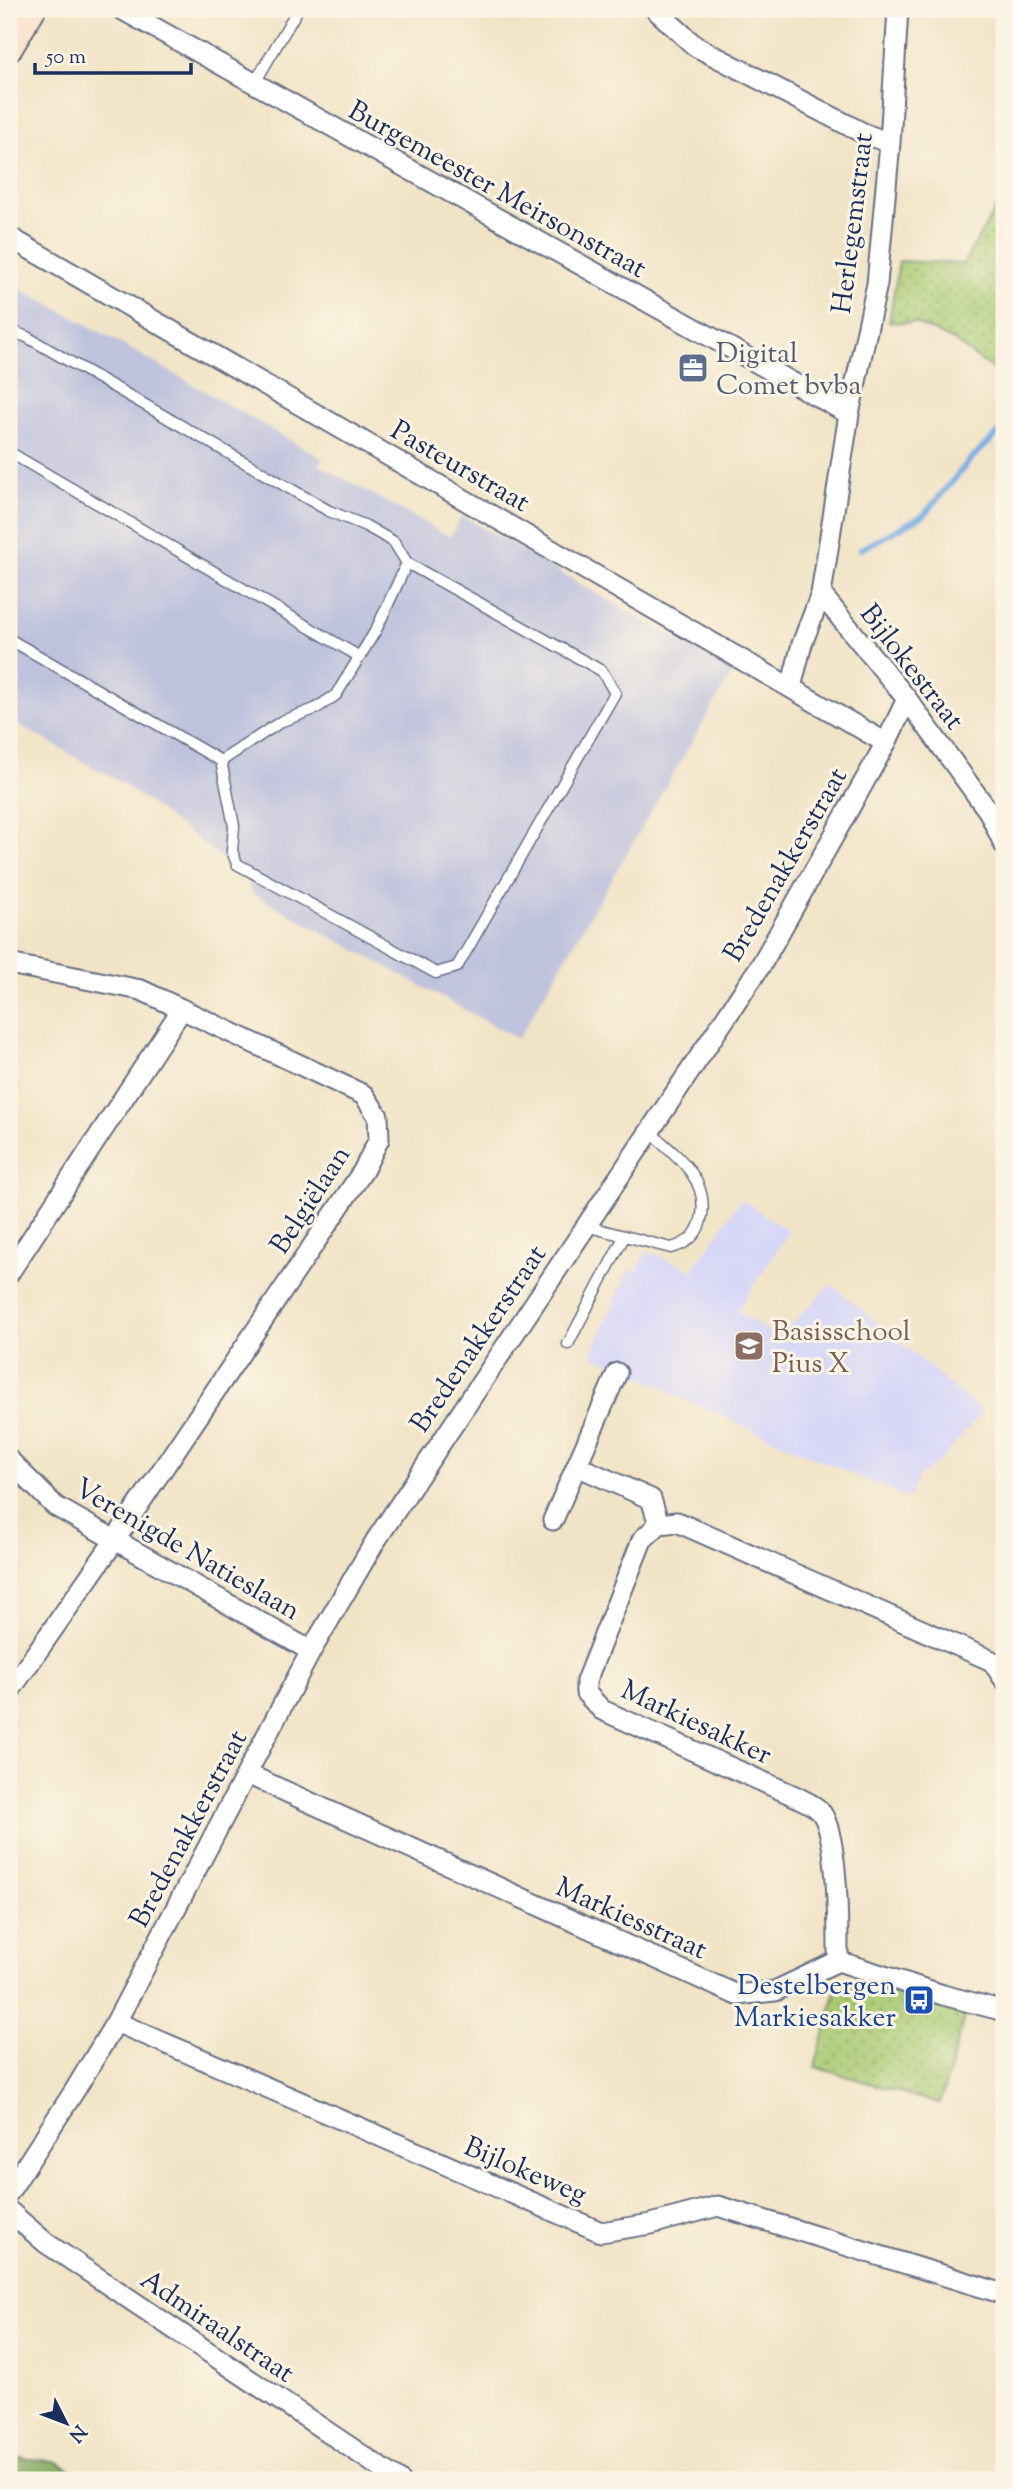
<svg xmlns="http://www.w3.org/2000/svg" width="1013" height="2489" font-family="'Sorts Mill Goudy',serif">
<defs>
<pattern id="forest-firs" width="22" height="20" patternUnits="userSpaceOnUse" patternTransform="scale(1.75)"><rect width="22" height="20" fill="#86ad64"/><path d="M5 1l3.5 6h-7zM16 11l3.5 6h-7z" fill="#6d8d56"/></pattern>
<pattern id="park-dots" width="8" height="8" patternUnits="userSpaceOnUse" patternTransform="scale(1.75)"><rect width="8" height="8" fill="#a9c972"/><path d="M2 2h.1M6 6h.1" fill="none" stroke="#89a461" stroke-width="1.8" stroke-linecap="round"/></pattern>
</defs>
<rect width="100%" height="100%" fill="#fcf5e5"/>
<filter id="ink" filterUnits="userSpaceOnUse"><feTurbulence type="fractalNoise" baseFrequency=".0143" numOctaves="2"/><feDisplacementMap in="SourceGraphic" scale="14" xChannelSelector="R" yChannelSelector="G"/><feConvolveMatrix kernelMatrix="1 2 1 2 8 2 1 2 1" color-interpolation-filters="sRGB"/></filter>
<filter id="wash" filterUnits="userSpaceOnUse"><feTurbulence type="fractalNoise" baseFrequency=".00686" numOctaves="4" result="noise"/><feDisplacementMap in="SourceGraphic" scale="28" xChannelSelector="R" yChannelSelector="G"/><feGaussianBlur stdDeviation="1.57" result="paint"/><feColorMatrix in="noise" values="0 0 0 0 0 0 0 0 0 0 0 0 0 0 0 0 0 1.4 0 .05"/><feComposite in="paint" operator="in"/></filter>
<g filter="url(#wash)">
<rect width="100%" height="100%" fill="#f1e4c6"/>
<path fill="#d7d7f8" d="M741,1199L789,1232L737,1311L778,1338L831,1284L982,1412L942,1459L918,1477L909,1499L703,1408L665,1390L666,1388L591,1355L629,1269L637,1272L646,1251L684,1266L692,1271Z"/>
<path fill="#bfc2dd" d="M9,283L113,339L323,459L319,465L450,537L462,516L733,672L518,1039L253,894L245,876L128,787L9,719Z"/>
<path fill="url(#forest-firs)" stroke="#506e61" stroke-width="2" d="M9,2457L55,2461L90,2480H9Z"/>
<path fill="url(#park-dots)" stroke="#627c68" stroke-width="2" d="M1004,194V377L952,340L916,323L889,322L899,261L963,264Z
M849,1981L965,2014L940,2104L815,2067L837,1986Z"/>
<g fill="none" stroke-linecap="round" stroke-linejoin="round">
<path stroke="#78ace5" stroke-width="6" d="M861,549L924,515L971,459L1004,428"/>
</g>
</g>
<g filter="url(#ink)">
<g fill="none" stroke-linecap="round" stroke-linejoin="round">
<g stroke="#666e82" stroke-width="13">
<path id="service" d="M254,84L298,9
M9,330L27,337L329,511L366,526L394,542L407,563L376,630L336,695L315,709L282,721L221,761
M9,452L360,657
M9,639L221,761L234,826L232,851L237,864L436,973L457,967L615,693L602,671L407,563
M586,1226L671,1248C687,1244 697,1236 701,1220C711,1180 676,1155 649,1131
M568,1344L624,1237"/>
</g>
<g stroke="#666e82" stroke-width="23">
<path id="minor" d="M121,9L849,414
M655,9L695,46L865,134L890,143
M9,237L886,743
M821,594L907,699L989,812L1004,844
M791,687L802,644L821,594L849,414L877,284L890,143L898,9
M9,964L141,990L364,1095L378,1116L379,1139L363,1171L115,1540L9,1692
M9,1273L182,1009
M9,1460L55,1506L311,1651
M577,1466L651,1499L659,1524
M553,1520L617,1373
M247,1774L737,1995L775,1991L838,1961L943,1995L1004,2011
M838,1961C838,1930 839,1833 820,1811C815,1805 804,1801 797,1797L602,1710L586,1693V1681L642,1540L659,1524L677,1522L992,1661L1004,1679
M116,2022L601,2232L651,2224L718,2206L1004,2294
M9,2192L75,2090L116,2022L311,1651L376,1540L761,965L886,743L907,699
M9,2211L46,2243L399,2480"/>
</g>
<g stroke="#666e82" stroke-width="30">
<path id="secondary" d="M9,48L32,9"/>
</g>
<use href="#service" stroke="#fff" stroke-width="10"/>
<use href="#minor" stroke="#fff" stroke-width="19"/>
<use href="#secondary" stroke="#fde4d1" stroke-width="26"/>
</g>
</g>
<defs>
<g id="office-square" transform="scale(1.575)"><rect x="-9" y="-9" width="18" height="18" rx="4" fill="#5c6f8a" stroke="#fcf5e5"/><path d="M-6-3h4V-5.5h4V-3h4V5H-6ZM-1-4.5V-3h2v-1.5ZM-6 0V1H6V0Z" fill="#fff"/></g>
<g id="school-square" transform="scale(1.575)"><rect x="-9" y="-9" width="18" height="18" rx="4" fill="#8d6e63" stroke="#fcf5e5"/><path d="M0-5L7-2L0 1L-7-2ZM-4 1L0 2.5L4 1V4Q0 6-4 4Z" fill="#fff"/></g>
<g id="bus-square" transform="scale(1.575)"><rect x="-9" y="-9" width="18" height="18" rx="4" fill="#1a4fb4" stroke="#fcf5e5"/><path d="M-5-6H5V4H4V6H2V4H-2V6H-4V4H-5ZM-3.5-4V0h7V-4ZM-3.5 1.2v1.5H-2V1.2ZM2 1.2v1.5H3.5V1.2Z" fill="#fff"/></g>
</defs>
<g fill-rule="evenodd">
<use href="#office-square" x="693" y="368"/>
<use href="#school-square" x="749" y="1346"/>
<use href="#bus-square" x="919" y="2000"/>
</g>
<g text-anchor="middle" stroke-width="6" stroke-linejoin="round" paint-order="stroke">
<g font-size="28" fill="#1b2f5e" stroke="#fcf5e5">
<text transform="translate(498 188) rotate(29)" y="10">Burgemeester Meirsonstraat</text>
<text transform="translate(851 223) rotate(-83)" y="10">Herlegemstraat</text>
<text transform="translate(461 465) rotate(30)" y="10">Pasteurstraat</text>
<text transform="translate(913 666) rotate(52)" y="10">Bijlokestraat</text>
<text transform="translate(784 864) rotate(-60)" y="10">Bredenakkerstraat</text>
<text transform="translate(309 1199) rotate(-57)" y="10">Belgiëlaan</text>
<text transform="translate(477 1338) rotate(-56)" y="10">Bredenakkerstraat</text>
<text transform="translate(188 1548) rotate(30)" y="10">Verenigde Natieslaan</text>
<text transform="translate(697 1721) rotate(25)" y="10">Markiesakker</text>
<text transform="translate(187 1828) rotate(-62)" y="10">Bredenakkerstraat</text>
<text transform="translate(632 1917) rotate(24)" y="10">Markiesstraat</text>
<text transform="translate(526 2169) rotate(23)" y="10">Bijlokeweg</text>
<text transform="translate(218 2325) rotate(34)" y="10">Admiraalstraat</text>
</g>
<g font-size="28" fill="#4e5e75" stroke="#fcf5e5" text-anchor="start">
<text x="716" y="362">Digital<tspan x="716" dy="32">Comet bvba</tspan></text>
</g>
<g font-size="28" fill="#785e54" stroke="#fcf5e5" text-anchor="start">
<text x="772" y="1340">Basisschool<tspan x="772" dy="32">Pius X</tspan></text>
</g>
<g font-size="28" fill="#164399" stroke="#fcf5e5" text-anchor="end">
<text x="896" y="1994">Destelbergen<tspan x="896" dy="32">Markiesakker</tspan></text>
</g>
</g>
<rect width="1013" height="2489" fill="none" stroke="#fcf5e5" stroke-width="35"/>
<g transform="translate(66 2423) rotate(132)" stroke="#fcf5e5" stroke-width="5" paint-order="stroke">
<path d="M0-5L12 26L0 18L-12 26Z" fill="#1b2f5e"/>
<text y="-10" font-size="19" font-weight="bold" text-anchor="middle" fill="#1b2f5e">N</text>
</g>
<path d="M35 63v10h156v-10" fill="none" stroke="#1b2f5e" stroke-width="3.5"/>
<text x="46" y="63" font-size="21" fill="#1b2f5e" stroke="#fcf5e5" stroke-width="5" paint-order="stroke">50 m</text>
</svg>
